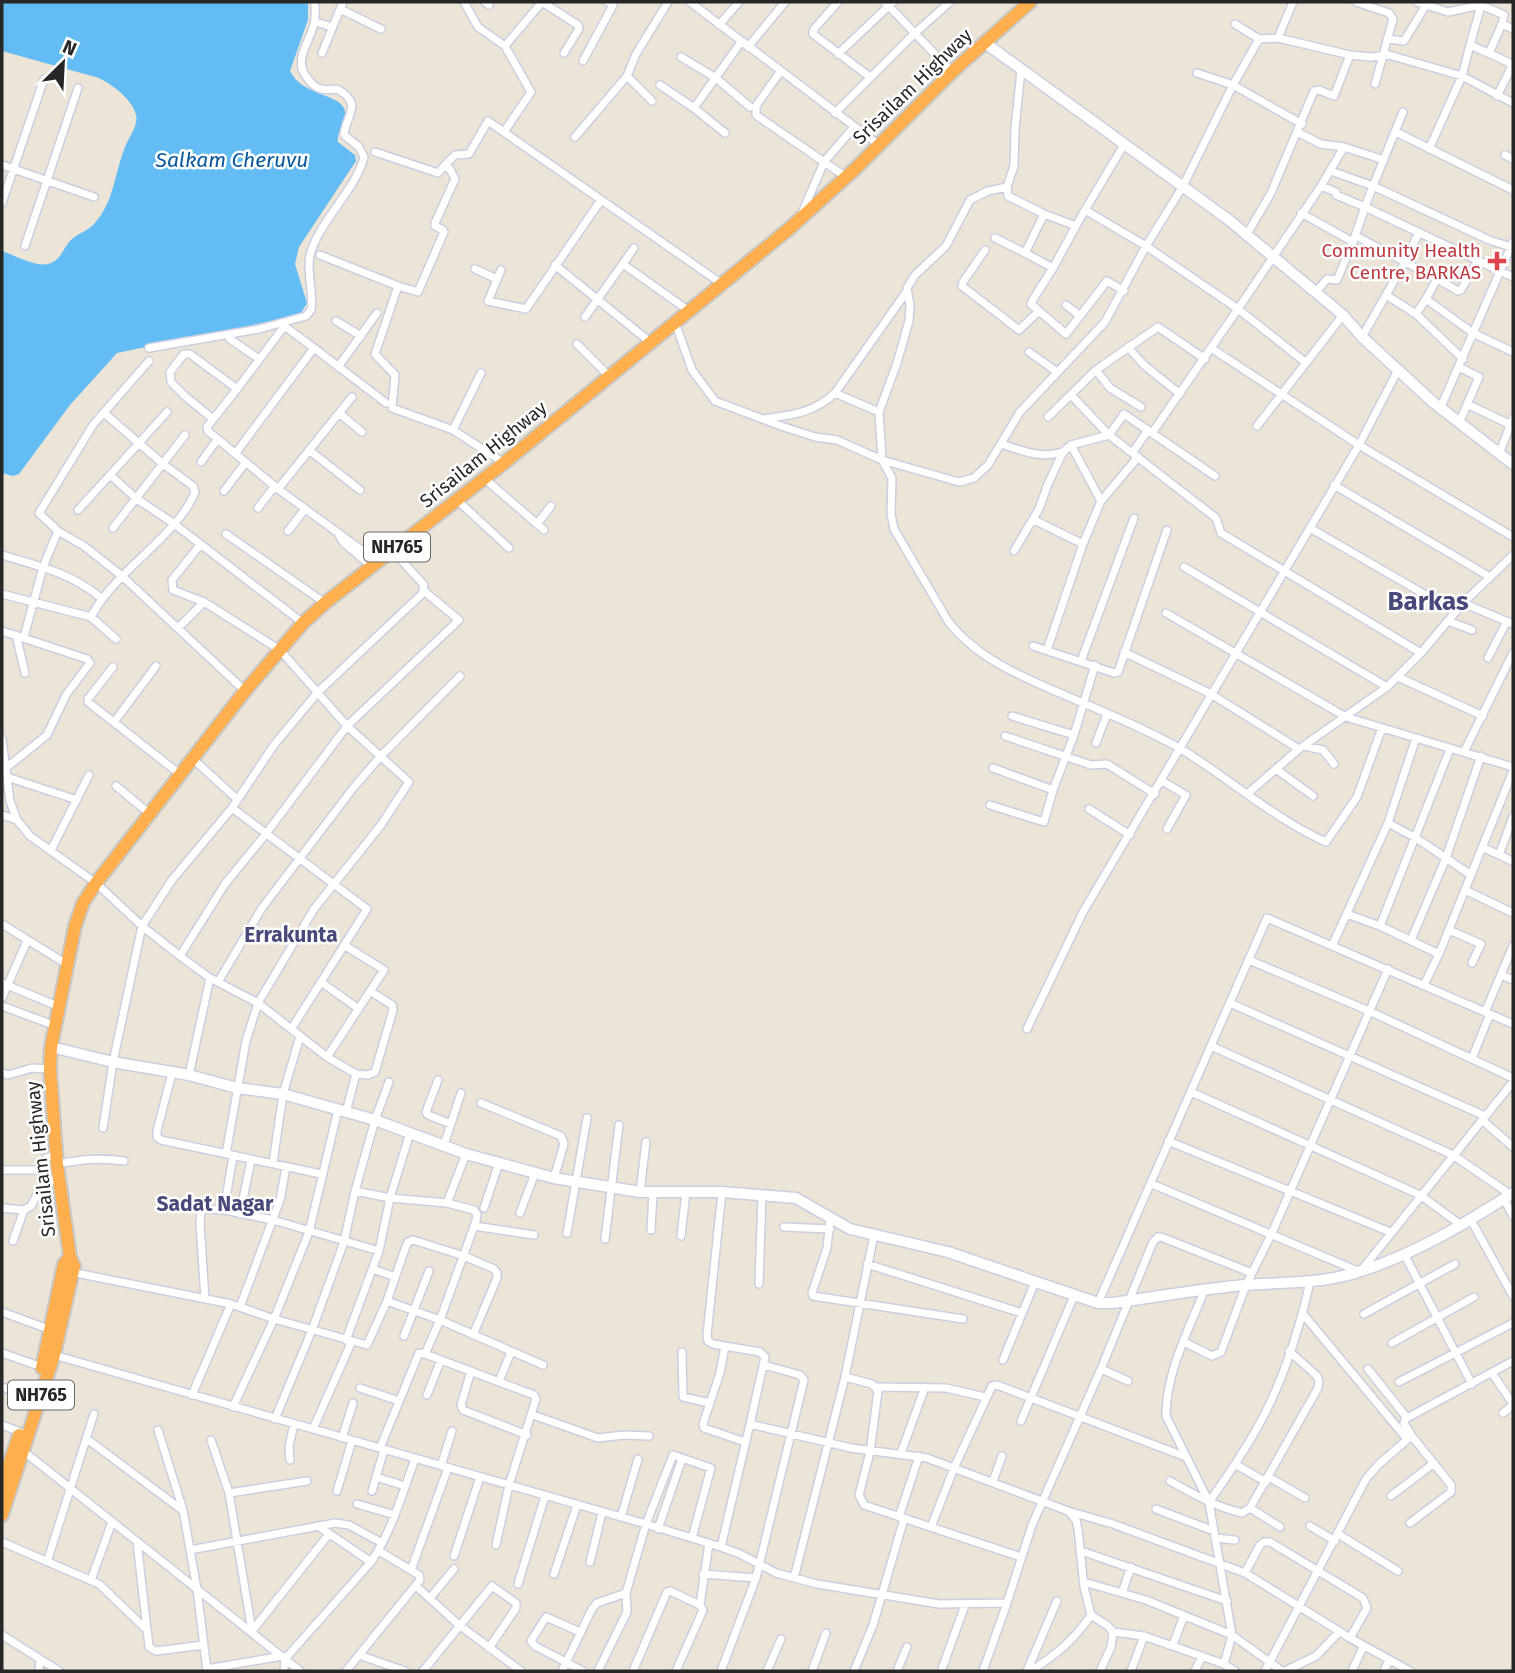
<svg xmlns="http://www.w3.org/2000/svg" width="1515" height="1673" font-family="'Fira Sans',sans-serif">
<rect width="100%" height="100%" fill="#ebe4d7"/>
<path fill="#63bdf4" d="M2,2H308V20L290,71C303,97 341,93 345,111C347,122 336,131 338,142L355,155L356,161L299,247L295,264L307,303L300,315L117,353L70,405L19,474L13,476L2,473V251C14,255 35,267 48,264C60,261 62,251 69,242C76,234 88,231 95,223C114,201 114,176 124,150C127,139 139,126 136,115C133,100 113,85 99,78L2,51Z"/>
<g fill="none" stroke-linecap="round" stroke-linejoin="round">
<g stroke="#cccee1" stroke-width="10">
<path id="street" d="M464,2L478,27L505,46L531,92L504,132
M485,2L489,5
M542,2L578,25L579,29L564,53
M690,2L879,145
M838,2L814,29L813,34L870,77
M885,2L952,72
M1356,2L1389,13L1393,19L1375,84
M1417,2L1448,12L1481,5L1504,15L1502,24
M1482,2L1470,45L1508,62L1512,66L1497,96
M340,9L381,29
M319,23L332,27
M1235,24L1259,39
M719,25L739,2
M1278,38L1293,2
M1387,39L1404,41L1426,5
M505,46L542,2
M748,47L785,2
M322,53L343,2
M1489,53L1502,24L1513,29
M838,54L893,2
M681,57L716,78L750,107
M583,61L613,5L608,2
M1021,70L1015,129L1014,166L1007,187L1008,196L1044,214L1076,226L1085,210
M780,72L756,106V115L846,177
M1197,73L1233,85L1302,124
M627,76L652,101
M660,85L694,108
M1403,112L1373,186L1489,240L1511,247
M835,113L915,33L950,2
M1297,132L1321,144L1344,147L1384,160
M1396,132L1513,190
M725,133L694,108L741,42
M575,137L627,76L636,54L668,2
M1125,143L1085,210L1146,246L1238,309L1321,186L1336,192V195L1365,207L1353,242L1337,280L1327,279L1316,292
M1429,149L1462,76L1470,45
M375,152L438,173L444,166
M1505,155L1513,159
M2,165L94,197
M1331,171L1373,186L1365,207L1513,277
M1321,186L1344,147
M1007,187L988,191L970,200L946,246L915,275L907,288L910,305L909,321L897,363L879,412L882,460L892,478L891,514L894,529L948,621C978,660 1025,678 1069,697C1105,712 1148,730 1181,749C1230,779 1273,818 1326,842L1357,797L1382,728
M2,203L44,79
M802,213L824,162L854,127
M1301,213L1353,242
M1044,214L1025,253L1053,268L1076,226
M1247,234L1271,193L1314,91L1319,90L1334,96L1350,55
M1356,236L1405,262L1419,232
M995,238L1025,253
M1513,242L1473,333L1513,352
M25,246L78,88
M985,250L963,282L962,286L1019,330L1039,311L1066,334L1107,281L1124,291
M320,255L398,286
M623,264L689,311
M555,265L650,342
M475,269L497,279
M501,270L488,301L526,309L601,200
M1437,279L1458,291L1461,290L1478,260
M1386,295L1405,262L1437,279L1426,299
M1066,305L1080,316
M1039,311L1031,304L1032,301L1053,268
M1416,314L1463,359
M585,317L634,248
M336,321L361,336
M675,322L692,370L715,401L781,426L815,437L837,440L882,460L959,482L974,478L988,465L1020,412L1105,322L1146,246L1183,186L1233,85L1259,39L1278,38L1350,55L1370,57L1389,55L1462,76L1513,103
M1362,337L1386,295L1416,314L1426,299L1473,333L1440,409
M230,339L259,359
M577,344L609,376
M1128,347L1144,365L1180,394
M149,348L259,329L306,316L311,310C314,293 306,270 310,255C319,221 356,190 364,157L359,147L344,135C346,114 364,104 337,89C324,91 316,90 308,79C292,61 309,44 314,24C316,17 315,9 315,2
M314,348L386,403
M1211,348L1359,445L1513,537
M1029,352L1057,372
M149,361L93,425L39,513L58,531L84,546L122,576L245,691
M338,367L377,313
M1096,370L1158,327L1205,359
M835,393L907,291
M1071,395L1109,435L1124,414L1215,476
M1467,404L1513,426
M167,412L110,475L137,499L173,523L303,623
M339,413L362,432
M1048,417L1096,370L1110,388L1141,407
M213,419L186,397L171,382L170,372L184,354H190L237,389C227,402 217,414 207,427L208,431L278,489L378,562
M764,419C792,415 814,413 835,393L879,412
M1459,423L1479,377L1459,367
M1257,426L1343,315
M453,430L481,373
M1152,433L1238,309L1305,362
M1002,444C1021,451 1043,459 1063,452
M1071,445L1101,501
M309,450L360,490
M1133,452L1148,430
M235,454L314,348L287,328H283L237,389
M1499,454L1513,418
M201,462L217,440
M504,463L453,430L392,408L395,375L375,354L398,286L418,292L444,232L443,230L435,226V223L455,179L450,169L444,166L455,155L469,154L488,121L722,284
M484,478L544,530
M1334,485L1490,577
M278,489L352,397
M224,491L246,462
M457,500L509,548
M258,508L275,486
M78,510L110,475
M1034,520L1083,544L1101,501L1138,457
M537,524L551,506
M113,528L185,435
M1310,528L1455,612
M288,531L305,509
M226,534L325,603
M339,535L343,542L372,567
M200,545L172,580L173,590L204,602L280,650L347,726L409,782L381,825L314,909L258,1003L246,1041L226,1154
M1014,551L1039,509L1048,484L1063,452L1071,445L1109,435L1216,518L1221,533L1421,653
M2,555C39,566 71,573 101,598
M1184,567L1387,687
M2,594L91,617L116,639
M1463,603L1513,624
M1166,613L1346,717L1513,767
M91,617C115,570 178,536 195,492L193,486L163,464L104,413
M1448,621L1472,630
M178,628L204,602
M2,631L87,659L90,663L66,695L47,735L6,768
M16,635L25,673
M24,637L43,567L58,531
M1033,646L1114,673L1118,672L1167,530
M1047,650L1083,544
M1124,652L1211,694L1299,749
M1488,658L1507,621
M1081,661L1134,518
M113,667L88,699V702L181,775
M1398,677L1483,716
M1012,716L1074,735L1053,790
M114,722L156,666
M1074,735L1095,665
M1005,736L1091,765L1107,764L1155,794
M2,739L10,801L17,820L30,836L96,883L142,926L180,956L210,978L258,1003L327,1057L356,1074L346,1112
M1096,743L1107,714
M1304,746L1323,750L1334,764
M1464,752L1513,653
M193,759L237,799
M1276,769L1313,796
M7,777L77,800
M1162,781L1186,795L1167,829
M116,786L150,814
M1247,794L1299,749L1387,687L1421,653L1463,603L1513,555
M990,805L1044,822L1053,790L993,768
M232,808L367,909L292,1028
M1089,809L1130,835
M2,815L17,820
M1388,823L1416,838L1471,875
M1482,847L1512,861
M51,850L89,775
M1499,855L1513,817
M1465,890L1513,913
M1347,914L1380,926L1439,954
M2,924L68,965
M1380,926L1450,749
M1449,930L1481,944L1472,963
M1411,940L1446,858L1481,756
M1332,946L1388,823L1416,738
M180,956L225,884L265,835L347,726L459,620L424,591
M1249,960L1369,1011L1513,1078
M1501,975L1513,980
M218,982L262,908L354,787L380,757L460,676
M321,982L359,1009
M2,983L60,1007
M1424,985L1439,954L1513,771
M2,998L27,941
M1230,1003L1485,1116
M2,1006L56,1026
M1485,1012L1513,946
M1027,1029L1083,912L1359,445L1398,370
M1211,1046L1453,1155L1511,1195
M327,1057L384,970L344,945
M1472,1058L1490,1014
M2,1073L8,1075L32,1068L50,1069
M172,1073L157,1131V1137L161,1140L321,1174
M356,1074L368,1075L375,1072L393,1010L392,1005L370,991
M189,1075L210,978
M438,1080L426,1112L428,1115L451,1124
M1191,1092L1420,1195L1461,1225
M481,1103L561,1136L564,1144L554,1178
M1482,1120L1513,1147
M103,1128L113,1062L142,926L172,880L232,808L274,745L318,692L422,594L424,585L392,550
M1168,1141L1390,1232
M444,1145L461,1093
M273,1163L283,1094L300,1036
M57,1164C80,1160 100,1157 124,1161
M2,1170H42L46,1158L56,1154
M1152,1184L1360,1272L1513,1082
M355,1191L390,1198L447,1203L474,1210L477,1214L476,1221L440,1320L543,1365
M640,1192L646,1142
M722,1192L707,1335L708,1341L713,1344L760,1352L765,1357L750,1424
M1504,1199L1513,1216
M447,1203L466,1154
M2,1208L24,1210L31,1206L42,1186L58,1177
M484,1208L499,1163
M224,1210L233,1156
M520,1213L535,1173
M240,1214L251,1160
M830,1219L827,1248L812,1293L813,1296L963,1319
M1471,1220L1513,1296
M474,1226L534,1235
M784,1227L830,1229
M651,1230L653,1192
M567,1233L587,1118
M681,1236L686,1192
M605,1239L619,1125
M13,1241L24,1210
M1404,1254L1472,1384
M867,1264L1022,1313
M373,1269L395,1277
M71,1272L231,1304
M759,1284L762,1195
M1205,1289C1189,1329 1166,1372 1166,1416L1209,1502L1232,1635L1224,1664L1235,1671
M205,1299L200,1223L201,1212L205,1209L224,1210L273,1220L379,1251
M1098,1303L1267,918L1513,1024
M240,1307L280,1200L286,1167
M2,1312L51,1330
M1303,1314L1407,1439
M1364,1314L1455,1264
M404,1336L429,1271
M346,1340L379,1251L390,1198L410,1133
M1184,1342L1212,1356L1221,1352L1246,1285L1271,1235L1388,969
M1392,1343L1474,1297
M725,1346L720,1373L703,1424L704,1428L745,1442
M682,1352L683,1397L710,1403
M2,1353L42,1367
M425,1354L534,1395L536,1399L509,1485L496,1545
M54,1355L646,1524L721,1547L740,1554L776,1573L817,1584L939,1604L1007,1603L1032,1525L1101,1369L1153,1242L1158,1237H1161L1252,1273
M1003,1360L1035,1282
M1101,1369L1128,1381
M1368,1369L1407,1418
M471,1371L461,1405L463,1410L527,1435
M1492,1373L1513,1404
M845,1377L872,1384L878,1391L870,1452L859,1495L864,1505L1021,1557
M499,1381L511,1352
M1399,1382L1513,1323
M2,1387L33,1398
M877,1387L946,1388L985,1397
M360,1388L399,1401
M192,1395L231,1304L274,1319L367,1345L387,1301L406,1246L408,1242L413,1240L464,1256L494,1269L497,1273V1278L473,1335
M427,1395L441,1360
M233,1407L274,1319L309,1232L338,1110
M1503,1413L1513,1405
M533,1415L598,1438L624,1435L649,1436
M275,1419L312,1330L344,1242L355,1191L375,1120L389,1082
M1021,1421L1074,1296
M2,1425L20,1432
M313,1429L352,1341
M158,1430L183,1510L197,1589L207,1671
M342,1438L353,1403
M87,1439L182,1510
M211,1440L229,1493
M380,1448L419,1353L425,1354L440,1320L387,1301
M22,1450L300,1671
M901,1453L925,1387
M290,1460L289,1446L294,1424
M1235,1464L1266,1482
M441,1466L452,1431
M376,1477L405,1486
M1269,1477L1305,1498
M993,1481L1002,1456
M1170,1481C1193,1494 1216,1507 1242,1513L1250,1508L1318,1388L1319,1381L1317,1376L1289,1351
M337,1491L352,1441
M372,1491L384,1450
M1391,1496L1434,1463
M1209,1502C1232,1470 1255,1436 1271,1401C1288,1364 1301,1322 1310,1282
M357,1504L395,1515
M1250,1508L1280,1527
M1156,1509L1214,1531
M1069,1512L1076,1520L1078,1529L1084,1587L1091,1615L1108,1626L1113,1632L1111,1647L1100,1671
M621,1517L638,1459
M899,1517L919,1456
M1410,1523L1451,1492V1485L1411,1435
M318,1526L371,1562
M1310,1526L1335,1541
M931,1527L954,1468L992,1386L997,1385L1186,1457
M658,1529L682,1459
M1338,1534L1398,1571
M1215,1538L1235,1540
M2,1542L99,1584L147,1630
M137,1542L149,1647L156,1651L204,1645
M721,1547L750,1424L851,1448L927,1458L1068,1511L1113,1524L1245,1573L1350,1638L1410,1671
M190,1550L335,1523L349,1525L382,1543
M1081,1551L1227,1601
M454,1556L480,1477
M47,1562L94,1414
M590,1562L602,1513
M411,1570L448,1468
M1245,1573L1260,1545L1264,1542H1270L1363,1598L1367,1608L1350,1638
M554,1574L577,1505
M703,1574L756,1578
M794,1578L845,1377L874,1235
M91,1580L112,1522
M1084,1582L1146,1600L1232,1635L1282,1671
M518,1584L545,1496
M416,1586L459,1625L521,1671
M1122,1593L1131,1567
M430,1598L454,1569
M252,1631L229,1493L307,1481
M252,1631L329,1534
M580,1632L546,1617L531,1641L535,1646L583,1671
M1113,1632L1144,1636L1224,1664
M2,1635L59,1671
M1173,1645L1184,1615
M359,1655L405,1671
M207,1669L282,1656
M942,1669L965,1605
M39,1671L40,1659
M284,1671L285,1659L371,1562C392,1531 402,1494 415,1459
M346,1671L420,1580L419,1575L379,1551
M423,1671L492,1586L516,1603V1608L489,1648
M562,1671L592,1609L597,1603L626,1593
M598,1671L627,1612L626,1593L646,1524L673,1455L711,1468L692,1538
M633,1671L667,1592L670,1591L700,1605
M676,1671L703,1610L700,1605L709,1543
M721,1671L756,1578L804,1380L800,1375L764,1365
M767,1671L781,1639
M812,1671L826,1633
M854,1671L873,1625L904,1519
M897,1671L907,1647
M983,1671L1007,1603
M1027,1671L1057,1601
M1030,1671C1054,1657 1075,1639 1091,1615
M1131,1671L1144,1636
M1195,1671L1202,1656
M1265,1671L1366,1479L1378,1465L1409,1438L1410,1432L1404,1424L1405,1419L1513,1361
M1285,1671L1316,1656L1339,1632
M1352,1671L1363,1647
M1384,1671L1389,1660"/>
</g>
<g stroke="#cccee1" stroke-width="13">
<path id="secondary" d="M985,43L1229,220L1343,315L1362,337L1434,403L1513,464
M51,1047L113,1062L189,1075L237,1088L283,1094L375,1120L466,1154L554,1178L640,1192H722L796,1198L850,1229L948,1252L1098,1303H1112C1156,1297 1200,1289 1245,1285C1284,1282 1324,1284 1361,1271C1415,1254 1466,1223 1513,1193"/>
</g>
<g stroke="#c7c7c7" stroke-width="16">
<path id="highway" d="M42,1368L64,1264L70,1257
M2,1486L19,1435
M2,1515L54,1355L74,1266L70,1257L57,1164L50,1069L51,1047L75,926L83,903L96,883L245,691L303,623L325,603L504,463L790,228L856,168L952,72L1030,2"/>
</g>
<use href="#street" stroke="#fff" stroke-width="7"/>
<use href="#secondary" stroke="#fff" stroke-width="10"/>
<use href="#highway" stroke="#ffaf4e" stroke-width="12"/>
</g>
<path fill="#e0444e" stroke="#fff" stroke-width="2.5" d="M1493.5 250.5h7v7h7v7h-7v7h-7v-7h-7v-7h7z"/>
<g text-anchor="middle" stroke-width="5" stroke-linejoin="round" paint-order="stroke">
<g fill="#fff" stroke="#686868" stroke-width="2">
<rect x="364" y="532.5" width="66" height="29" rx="5"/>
<rect x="8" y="1380.5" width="66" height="29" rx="5"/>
</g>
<g font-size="18" font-weight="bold" fill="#272727">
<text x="397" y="553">NH765</text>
<text x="41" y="1401">NH765</text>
</g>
<g font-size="19" fill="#272727" stroke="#fff">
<text transform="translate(912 86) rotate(-44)" y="7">Srisailam Highway</text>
<text transform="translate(483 454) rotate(-39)" y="7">Srisailam Highway</text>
<text transform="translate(40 1159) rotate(-96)" y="7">Srisailam Highway</text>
</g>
<g font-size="19" fill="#be3a42" stroke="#fff" text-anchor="end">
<text x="1481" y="257">Community Health<tspan x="1481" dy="22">Centre, BARKAS</tspan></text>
</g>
<g font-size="21" font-style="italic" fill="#07579b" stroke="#fff">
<text x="232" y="167">Salkam Cheruvu</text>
</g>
<g font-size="21" font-weight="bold" fill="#464979" stroke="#fff">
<text x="291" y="942">Errakunta</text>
<text x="215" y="1211">Sadat Nagar</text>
</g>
<g font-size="26" font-weight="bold" fill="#464979" stroke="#fff">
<text x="1428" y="610">Barkas</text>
</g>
</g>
<rect width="1515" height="1673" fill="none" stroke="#272727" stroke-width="7"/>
<g transform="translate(63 63) rotate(24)" stroke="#ffffff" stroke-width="5" paint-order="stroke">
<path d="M0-5L12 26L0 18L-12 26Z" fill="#272727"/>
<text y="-10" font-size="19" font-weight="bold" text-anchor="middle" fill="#272727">N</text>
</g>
</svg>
